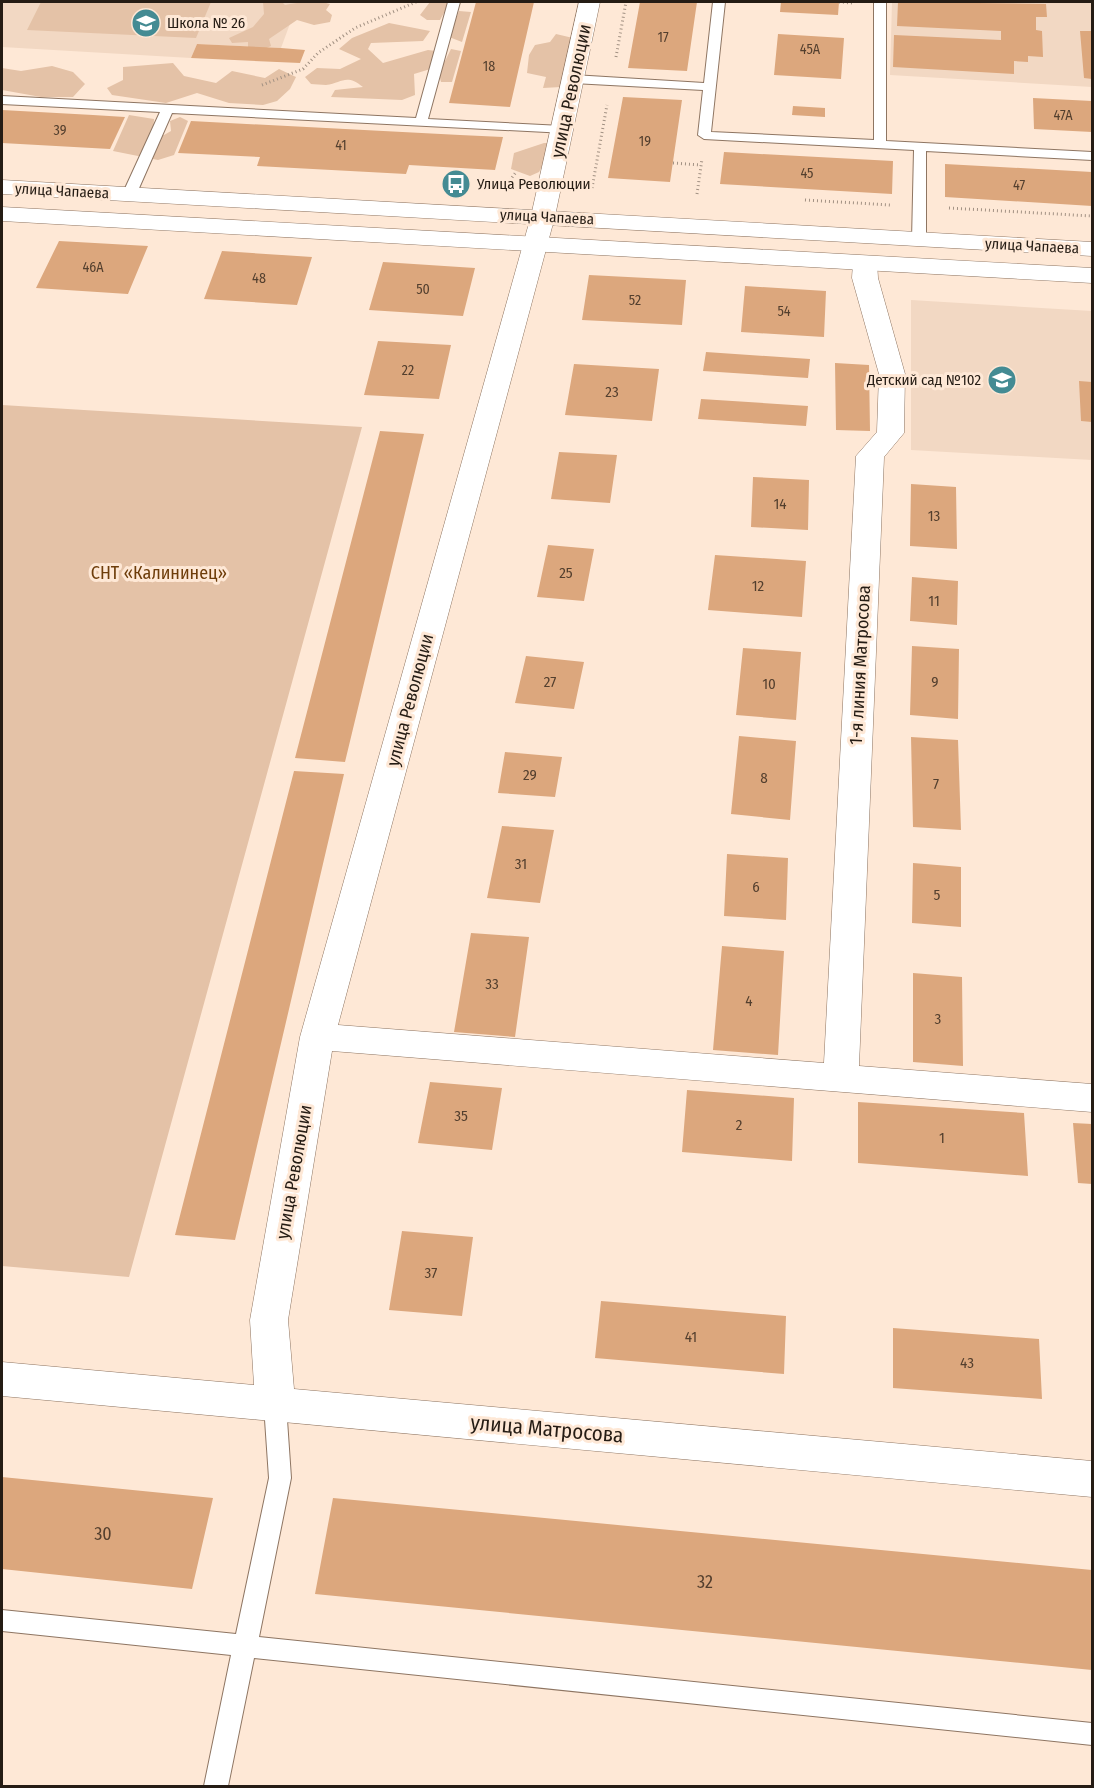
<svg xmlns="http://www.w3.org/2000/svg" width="1094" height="1788" font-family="'Fira Sans Condensed',sans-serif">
<rect width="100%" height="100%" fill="#fee8d6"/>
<path fill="#f2d8c3" d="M2,2H298L281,48L197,44L191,58L2,47Z
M892,2H1092V87L890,75Z
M911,300L1092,311V460L911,450Z"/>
<path fill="#e4c2a7" d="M41,2H211L196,38L27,30Z
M263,2H282L285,5C299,2 318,0 330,4L326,10L332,15L330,22L314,25L297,20L269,39L271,46L262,50L248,49V42L232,43L229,38L253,27L264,14Z
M430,2H450L440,20H427L420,15Z
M459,11L471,12L462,42L449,37Z
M389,23L430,31L423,41L371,43L368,49L383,63L428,50L436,51L445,61L451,49L461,51L452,82H441L437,67L414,74L415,95L402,100L331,97L335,90L363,87C346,73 342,83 326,85C321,85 315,84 311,84L305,77L317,68L340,69L361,59L339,49L352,38Z
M556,34L573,38L561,87L543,88L546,77L527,73L529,55L535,45L550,42Z
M173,63L184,76L216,83L232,71L265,78L279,69L296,77L290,89L277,101L263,105L229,103L197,93L166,103L112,95L107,88L123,80V67Z
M52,66L73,72L85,84L73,97H41L2,90V68L21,71Z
M129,115L154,119L153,135H164L171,131L170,121L180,117L188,121L174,155L158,160L113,151Z
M544,143H555L539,172L530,176L511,169L514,153Z
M2,405L362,427L129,1277L2,1266Z"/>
<path fill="#dca77d" d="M476,2H534L510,107L449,103Z
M640,2H697L687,71L628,68Z
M781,2H839L838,15L780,12Z
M898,2L1046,4L1047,17H1036V30L1042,31L1043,57L1028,56V62L1014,61V74L893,67L894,35L1001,40V31L897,26Z
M1080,31H1092V79L1084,78Z
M778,34L844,38L841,79L774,75Z
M197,44L281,48L305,50L300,63L191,58Z
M623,97L682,100L670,182L608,178Z
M1033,98L1092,101V132L1034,129Z
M793,106L825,108V117L792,115Z
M2,110L93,115L125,117L110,149L2,143Z
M191,121L460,135L503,137L495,170L409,165L406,174L257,166L260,157L178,153Z
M724,152L893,161L892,194L720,184Z
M945,164L1092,172V206L945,197Z
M59,241L148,246L128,294L36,288Z
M222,251L312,257L297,305L204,299Z
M383,262L475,268L463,316L369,310Z
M589,275L686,280L682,325L582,320Z
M745,286L826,291L824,337L741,332Z
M378,341L451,345L439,399L364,395Z
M706,352L810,359L808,378L703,371Z
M835,363L869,365L870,431L836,430Z
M574,364L659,369L652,421L565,415Z
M1079,381L1092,382V422L1081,421Z
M701,399L808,406L806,426L698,419Z
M380,431L424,434L345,762L295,758Z
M559,452L617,455L610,503L551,499Z
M753,477L809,480L808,530L751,527Z
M911,484L956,487L957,549L910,546Z
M548,545L594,549L584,601L537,597Z
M715,555L806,561L802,617L708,610Z
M912,577L958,581L957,625L910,621Z
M912,646L959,649L958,719L910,715Z
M743,648L801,652L796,720L736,715Z
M526,656L584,662L574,709L515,703Z
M739,736L796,741L790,820L731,814Z
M911,737L958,740L961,830L913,827Z
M505,752L562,757L555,797L498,793Z
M294,771L344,774L235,1240L175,1235Z
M502,826L554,830L540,903L487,898Z
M727,854L788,858L786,920L724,916Z
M913,863L961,867V927L912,923Z
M471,933L529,937L515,1037L454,1032Z
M722,946L784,951L778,1055L713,1050Z
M913,973L962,977L963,1066L913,1062Z
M430,1082L502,1088L492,1150L418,1143Z
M687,1090L794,1098L792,1161L682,1152Z
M858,1102L1024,1113L1028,1176L858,1163Z
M1073,1123L1092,1124V1184L1078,1183Z
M402,1231L473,1237L462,1316L389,1310Z
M601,1301L786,1316L784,1374L595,1358Z
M893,1328L1039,1339L1042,1399L893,1388Z
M2,1477L213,1498L192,1589L2,1569Z
M333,1498L1092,1570V1670L315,1594Z"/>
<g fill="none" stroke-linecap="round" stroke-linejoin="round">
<g stroke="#8e7562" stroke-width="2">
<path id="lane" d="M448,2H460L428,119L562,126L566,127L568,130L566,133L172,113L136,195L129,199L122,195L160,112L2,104V96L416,118Z
M713,2H725L711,132L874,140V2H886V141L1092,152V160L926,151V240L919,244L912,240L914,150L704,139L698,135L703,90L573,83L567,79L573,75L704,83Z
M275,1396L283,1398L286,1405L291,1478L259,1637L1092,1723V1745L254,1658L228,1786H204L231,1655L2,1631V1610L236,1634L269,1478L264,1405L267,1398Z"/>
</g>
<g stroke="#8e7562" stroke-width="1">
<path id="street" d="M579,2H600L555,216L338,1025L824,1063L856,456L877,432L879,374L852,278L853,263L856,258L865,256L874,258L877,263L878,278L905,374L904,433L884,457L859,1066L1092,1084V1112L332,1051L288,1320L294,1389L1092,1461V1497L2,1396V1362L254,1385L250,1320L300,1037L531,216Z"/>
</g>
<g stroke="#8e7562" stroke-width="1">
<path id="secondary" d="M2,180L1092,242V256L2,194Z
M2,207L1092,268V283L2,221Z"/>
</g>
<path stroke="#a29183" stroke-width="3" stroke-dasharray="1 3" stroke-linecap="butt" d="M839,2L853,3
M616,57L626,2
M262,85L303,69L318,53L355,28L416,2
M673,163L701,165
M505,187L516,172
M592,188L607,105
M697,194L702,159
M805,200L890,205
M949,208L1092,216"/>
<use href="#lane" fill="#fff" fill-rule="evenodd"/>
<use href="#street" fill="#fff" fill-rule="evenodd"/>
<use href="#secondary" fill="#fff" fill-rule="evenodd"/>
</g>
<defs>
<g id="school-disc" transform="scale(1.5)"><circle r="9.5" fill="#448b93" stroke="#fee8d6"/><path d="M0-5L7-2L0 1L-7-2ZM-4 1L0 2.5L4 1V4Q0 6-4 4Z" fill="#fff"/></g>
<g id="bus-disc" transform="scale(1.5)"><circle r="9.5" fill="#448b93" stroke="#fee8d6"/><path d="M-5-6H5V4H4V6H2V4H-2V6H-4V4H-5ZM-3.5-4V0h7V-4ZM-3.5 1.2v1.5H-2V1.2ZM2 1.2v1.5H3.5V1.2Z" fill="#fff"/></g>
</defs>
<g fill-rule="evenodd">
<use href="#school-disc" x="146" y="23"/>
<use href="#bus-disc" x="456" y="184"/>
<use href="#school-disc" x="1002" y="380"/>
</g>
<g text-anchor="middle" stroke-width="6" stroke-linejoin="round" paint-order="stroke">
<g font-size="14" fill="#533f2e">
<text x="663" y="42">17</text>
<text x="810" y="54">45А</text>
<text x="489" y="71">18</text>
<text x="1063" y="120">47А</text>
<text x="60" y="135">39</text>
<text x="645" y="146">19</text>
<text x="341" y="150">41</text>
<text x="807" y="178">45</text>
<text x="1019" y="190">47</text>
<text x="93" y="272">46А</text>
<text x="259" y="283">48</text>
<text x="423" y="294">50</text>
<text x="635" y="305">52</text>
<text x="784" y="316">54</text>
<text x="408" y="375">22</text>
</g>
<g font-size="15" fill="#251c14" stroke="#fee8d6" text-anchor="start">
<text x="167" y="28">Школа № 26</text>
<text x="477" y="189">Улица Революции</text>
<text x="981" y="385" text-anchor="end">Детский сад №102</text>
</g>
<g font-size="15" fill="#251c14" stroke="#fee8d6">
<text transform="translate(62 191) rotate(3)" y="5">улица Чапаева</text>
<text transform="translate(547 217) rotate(3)" y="5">улица Чапаева</text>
<text transform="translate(1032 246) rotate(3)" y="5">улица Чапаева</text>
</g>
<g font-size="15" fill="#533f2e">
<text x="612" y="397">23</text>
<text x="780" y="509">14</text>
<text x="934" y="521">13</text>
<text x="566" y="578">25</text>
<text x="758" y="591">12</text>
<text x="934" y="606">11</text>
<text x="550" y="687">27</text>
<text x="935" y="687">9</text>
<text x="769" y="689">10</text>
<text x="530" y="780">29</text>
<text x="764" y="783">8</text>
<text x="936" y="789">7</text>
<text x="521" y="869">31</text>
<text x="756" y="892">6</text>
<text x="937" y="900">5</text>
<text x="492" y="989">33</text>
<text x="749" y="1006">4</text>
<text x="938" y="1024">3</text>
<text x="461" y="1121">35</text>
<text x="739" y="1130">2</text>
<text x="942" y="1143">1</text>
<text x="431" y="1278">37</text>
<text x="691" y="1342">41</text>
<text x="967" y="1368">43</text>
</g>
<g font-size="18" fill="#251c14" stroke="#fee8d6">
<text transform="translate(571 91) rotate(-78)" y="6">улица Революции</text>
<text transform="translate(860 665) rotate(-87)" y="6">1-я линия Матросова</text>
<text transform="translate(410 700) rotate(-75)" y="6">улица Революции</text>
<text transform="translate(294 1172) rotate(-80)" y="6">улица Революции</text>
</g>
<g font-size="18" fill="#6e3d0a" stroke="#fee8d6">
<text x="159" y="579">СНТ «Калининец»</text>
</g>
<g font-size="18" fill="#533f2e">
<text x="103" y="1540">30</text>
<text x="705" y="1588">32</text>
</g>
<g font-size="21" fill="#251c14" stroke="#fee8d6">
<text transform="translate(547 1429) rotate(5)" y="7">улица Матросова</text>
</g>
</g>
<rect width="1094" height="1788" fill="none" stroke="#251c14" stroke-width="6"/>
</svg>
